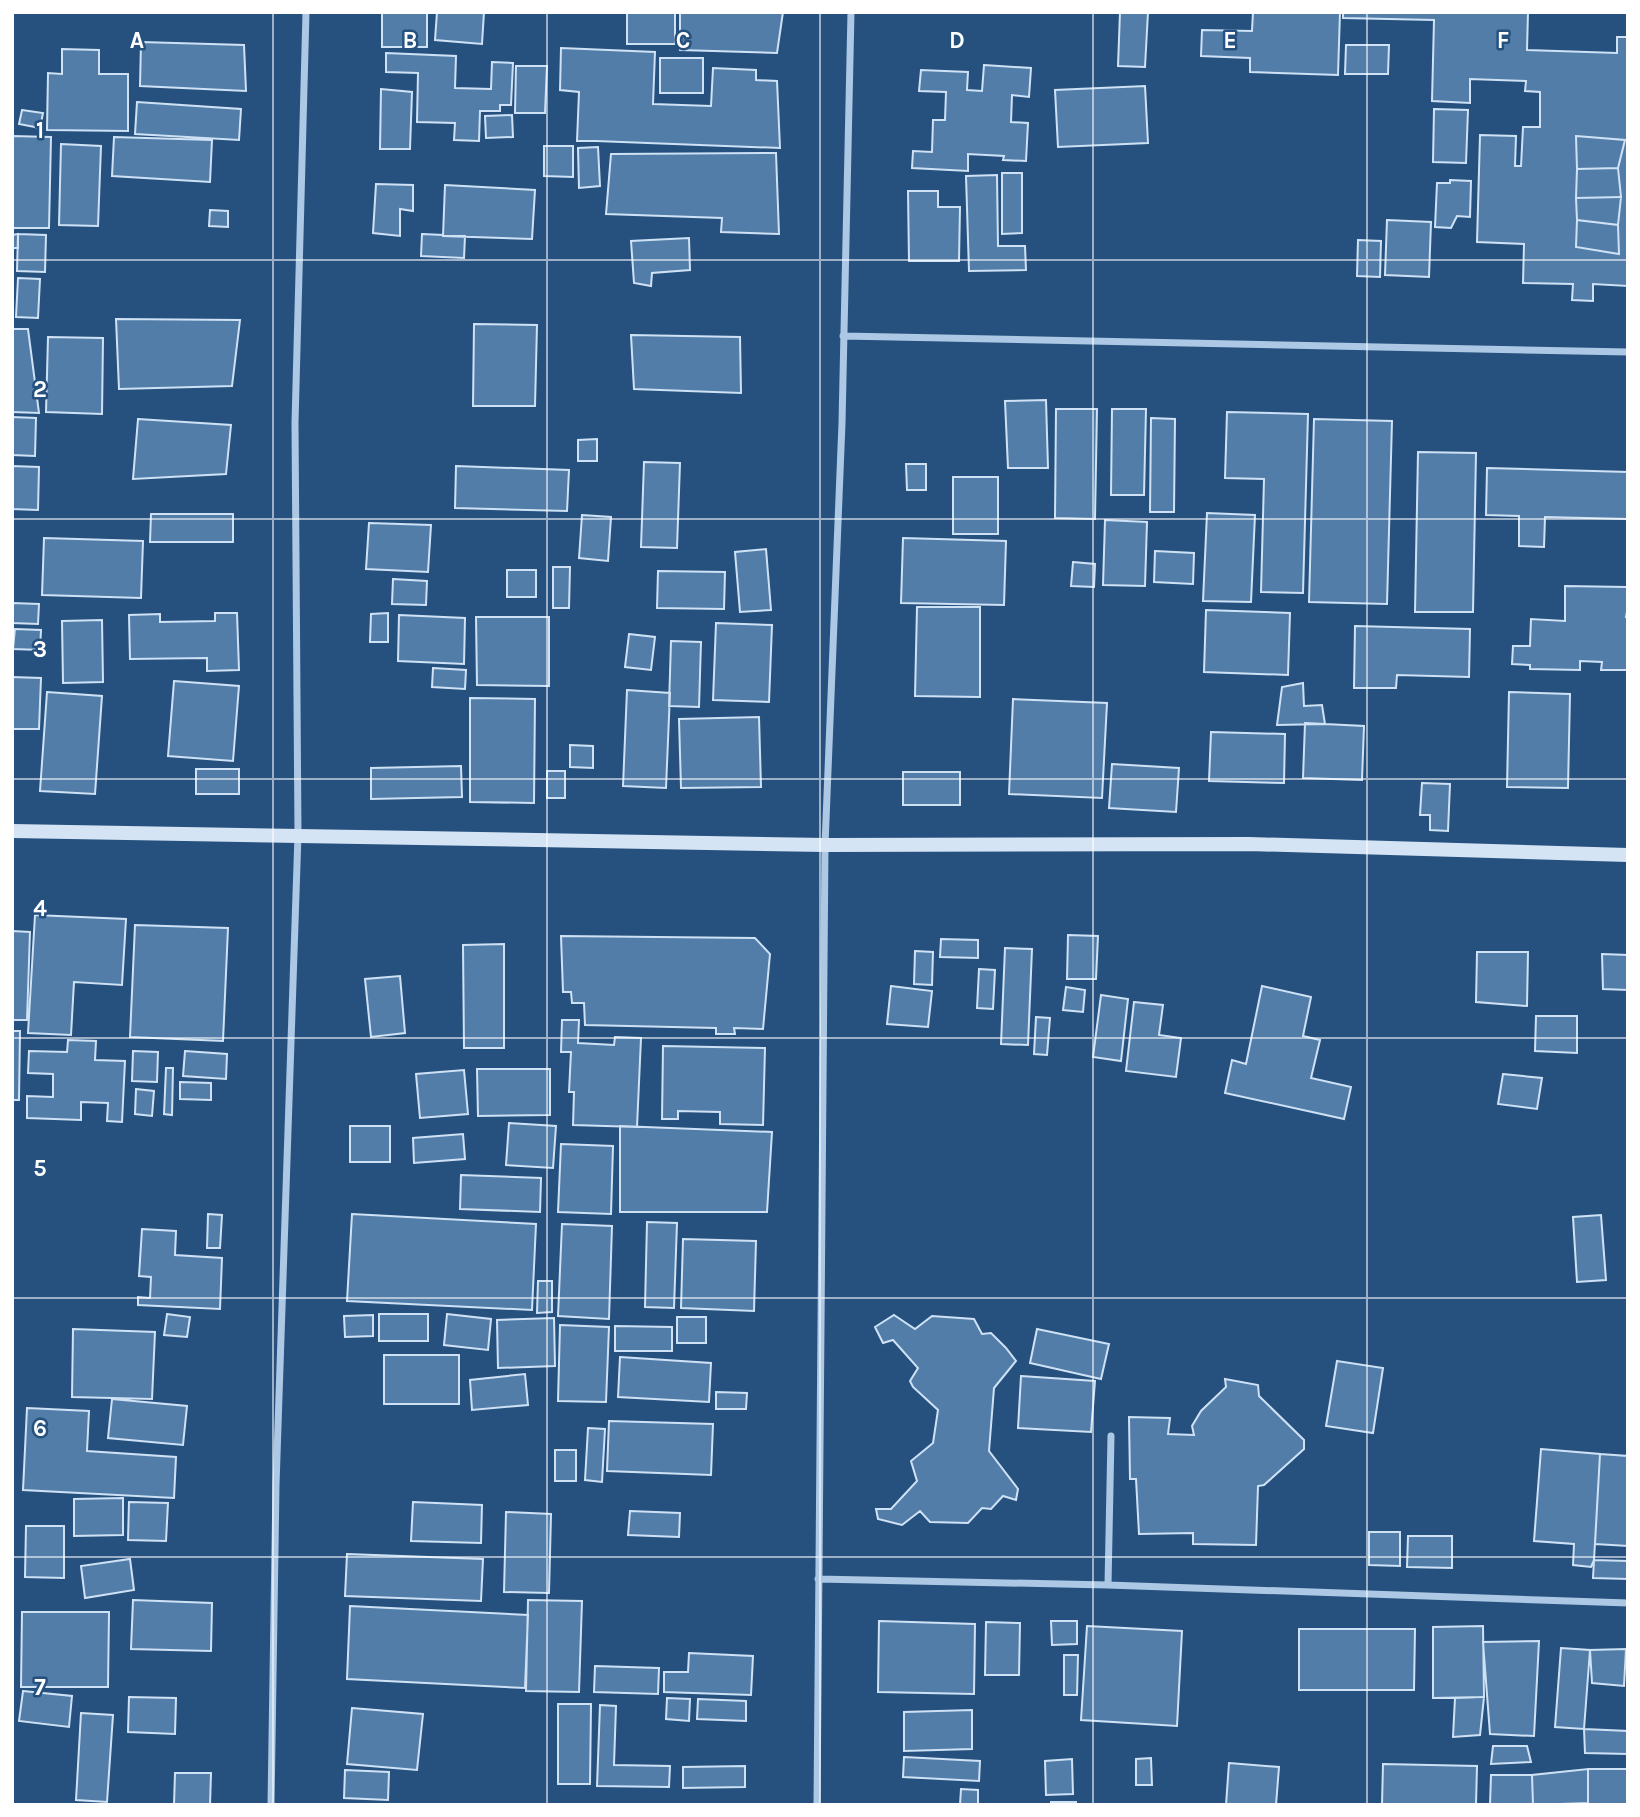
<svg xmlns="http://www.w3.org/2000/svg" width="1640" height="1817" font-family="Karla,sans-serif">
<rect width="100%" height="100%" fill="#26517e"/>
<path fill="#527da9" stroke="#cfe2f5" stroke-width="2" d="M382,12H427V47H382Z
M437,12H484L482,44L435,40Z
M627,12H675V44H627Z
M680,12H783L777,53L680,50Z
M1120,12H1148L1145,67L1118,66Z
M1253,12H1340L1338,75L1250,72V58L1201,56L1202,30L1252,31Z
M1343,12H1528L1527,50L1617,53V37H1628V286L1593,284V301L1572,300L1573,284L1523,283L1524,244L1477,242L1480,135L1516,136L1515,166H1521L1523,127H1540V92L1525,91L1526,81L1470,79V103L1432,101L1434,20L1343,18Z
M141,42L244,45L246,91L140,86Z
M1346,45H1389L1388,74H1345Z
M561,48L655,52L653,104L711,106L713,68L756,70V80L777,81L780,148L596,141H577L579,92L560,90Z
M62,49L99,50V74H128V131L47,130L48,73L62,74Z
M386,53L456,56L455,88L491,89L492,62L513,63L511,105H500V111H480L479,141L454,140L455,123L417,122L418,73L386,72Z
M660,58H703V93H660Z
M984,65L1031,68L1029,97L1012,95L1011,122L1028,123L1026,161L1003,160L1004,156L968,154V171L912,168L913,151L932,152L933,120H945L946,92L919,91L921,70L968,72L967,90L982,91Z
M516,66H547L545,113H515Z
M1145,86L1148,143L1058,147L1055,90Z
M381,89L412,92L410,149H380Z
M137,102L241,109L239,140L135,134Z
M1434,109L1468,110L1466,163L1433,162Z
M22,110L43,113L40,128L19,124Z
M512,115L513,137L486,138L485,116Z
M12,136L51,137L49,228H12Z
M1576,136L1625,140L1618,168L1577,169Z
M114,137L212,140L210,182L112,176Z
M61,144L101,146L98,226L59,225Z
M544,146H573V177L544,176Z
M598,147L600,186L579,188L578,148Z
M776,153L779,234L721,232L722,218L606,214L611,154Z
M1618,168L1621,197L1576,198L1577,169Z
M1002,173H1022V233L1002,234Z
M997,175L998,246H1025L1026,270L969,271L966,176Z
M1450,180L1471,181L1470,217L1457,216L1451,228L1435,227L1437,183H1450Z
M376,184L413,185V211L400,209V236L373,233Z
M445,185L535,190L532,239L443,236Z
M908,191H938V207H960L959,261H909Z
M1621,197L1618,225L1577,220L1576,198Z
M210,210L228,211V227L209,226Z
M1387,220L1431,222L1429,277L1385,275Z
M1577,220L1618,225L1619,254L1576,247Z
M18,234V248H12V235Z
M18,234L46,235L45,272L17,271Z
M422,234L465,236L464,258L421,256Z
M689,238L690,270L652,273L651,286L634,283L631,241Z
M1358,240L1381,241L1380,277L1357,276Z
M18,278L40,279L38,318L16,317Z
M116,319L240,320L232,386L119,389Z
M474,324L537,325L535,406H473Z
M12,329H28L39,413L12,412Z
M631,335L740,337L741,393L634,389Z
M48,337L103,338L102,414L46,412Z
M1046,400L1048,468H1008L1005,401Z
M1056,409H1097L1095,519L1055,518Z
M1112,409H1146L1144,495H1111Z
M1227,412L1308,414L1303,593L1261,592L1264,479L1225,478Z
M12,417L36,418L35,456L12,455Z
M1151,418L1175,419L1174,512H1150Z
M138,419L231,425L226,474L133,479Z
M1314,419L1392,421L1387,604L1309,602Z
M597,439V461H578V440Z
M1418,452L1476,453L1473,612H1415Z
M644,462L680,463L677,548L641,547Z
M906,464H926V490H907Z
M12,466L39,467L38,510L12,509Z
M456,466L569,470L567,511L455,508Z
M1487,468L1628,472V519L1545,517L1544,547L1519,546V516L1486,515Z
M953,477H998V534H953Z
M1207,513L1255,515L1251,602L1203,601Z
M151,514H233V542H150Z
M582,515L611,517L608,561L579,558Z
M1105,520L1147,522L1145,586L1103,585Z
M369,523L431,525L428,572L366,569Z
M44,538L143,541L141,598L42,595Z
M903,538L1006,541L1004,605L901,603Z
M766,549L771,610L740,612L735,552Z
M1155,551L1194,553L1193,584L1154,582Z
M1073,562L1095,564L1094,587L1071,586Z
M553,567H570L569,608H553Z
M1628,569V606L1626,617H1628V670H1601L1602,662L1580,661V670L1530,669V665L1512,664L1513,646H1530L1531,619L1565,621V586L1627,587Z
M507,570H536V597H507Z
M658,571L725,572L724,609L657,608Z
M393,579L427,581L426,605L392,604Z
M12,603L39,604L38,624L12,623Z
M917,607H980V697L915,696Z
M1206,610L1290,613L1288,675L1204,672Z
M215,613H237L239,670L207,671V658L130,659L129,615L160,614V622L215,621Z
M388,613V642H370L371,614Z
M399,615L465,618L464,664L398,661Z
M476,617H549V686L477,685Z
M102,620L103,682L63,683L62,621Z
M716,623L772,625L769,702L713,700Z
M1355,626L1470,629L1469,677L1397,675L1396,688H1354Z
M15,629L41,630L40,650L13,649Z
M629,634L655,637L651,670L625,667Z
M671,641L701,642L699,707L669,706Z
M433,668L466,670L465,689L432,687Z
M12,677L41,678L39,729H12Z
M174,681L239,686L233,761L168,756Z
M1303,683L1304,706L1322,705L1325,724L1277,725L1282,687Z
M627,690L670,693L666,788L623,786Z
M47,692L102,696L95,794L40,791Z
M1509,692L1570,694L1568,788L1507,787Z
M470,698L535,699L534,803L470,802Z
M1013,699L1107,703L1102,798L1009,794Z
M759,717L761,787L681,788L679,719Z
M1305,723L1364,726L1362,780L1303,778Z
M1211,732L1285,734L1284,783L1209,781Z
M570,745L593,746V768L570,767Z
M1112,764L1179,768L1176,812L1109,808Z
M461,766L462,797L371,799V768Z
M196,769H239V794H196Z
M547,771H565V798H547Z
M903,772H960V805H903Z
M1422,783L1450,784L1448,831L1430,830V815H1420Z
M35,915L126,919L122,985L74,982L71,1035L28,1033Z
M135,925L228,928L223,1041L130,1037Z
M12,931L30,932L27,1020H12Z
M1068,935L1098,936L1096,979H1067Z
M561,936L755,938L770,954L763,1029L734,1028L735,1034H716V1028L585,1025L584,1003H572L571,992H563Z
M941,939L978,940V958L940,957Z
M504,944V1048H464L463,945Z
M1005,948L1032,949L1028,1045L1001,1044Z
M915,951L933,952L932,985L914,984Z
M1477,952H1528L1527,1006L1476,1002Z
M1602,954L1628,955V990L1603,989Z
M979,969L995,970L993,1009L977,1008Z
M400,976L405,1033L371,1037L365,979Z
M891,986L932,991L928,1027L887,1024Z
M1262,986L1311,997L1303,1036L1320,1040L1311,1078L1351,1087L1344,1119L1225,1093L1232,1060L1246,1064Z
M1066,987L1085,990L1083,1012L1063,1010Z
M1101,995L1128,999L1121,1061L1093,1057Z
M1134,1002L1163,1005L1159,1035L1181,1038L1176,1077L1126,1071Z
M1536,1016H1577V1053L1535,1051Z
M1036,1017L1050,1018L1047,1055L1034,1054Z
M562,1020H579L578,1043L614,1045L615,1037L641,1038L637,1127L573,1125L574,1092H569L571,1052H561Z
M12,1031H20L19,1100H12Z
M68,1040L96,1041L95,1060L125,1061L122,1122L107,1121L108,1103L81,1102V1120L27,1118V1096L53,1097V1074L28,1073L29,1051L67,1052Z
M663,1046L765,1048L763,1125L720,1124V1112L678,1111V1119H662Z
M133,1051L158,1052L157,1082L132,1081Z
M185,1051L227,1054L226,1079L183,1076Z
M166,1068H173L172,1115L164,1114Z
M477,1069H550V1115L478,1116Z
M464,1070L468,1114L420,1118L416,1074Z
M1503,1074L1542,1078L1537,1109L1498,1104Z
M180,1082L211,1083V1100L180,1099Z
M136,1089L154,1091L152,1116L135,1114Z
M509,1123L556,1126L553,1168L506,1165Z
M350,1126H390V1162H350Z
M620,1126L772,1132L767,1212H620Z
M463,1134L465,1159L414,1163L413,1138Z
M561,1144L613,1146L611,1214L558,1212Z
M461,1175L541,1178L540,1212L460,1209Z
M208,1214L222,1215L220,1248H207Z
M352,1214L536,1224L532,1310L347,1301Z
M1601,1215L1606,1280L1577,1282L1573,1217Z
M647,1222L677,1223L674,1308L645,1307Z
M562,1224L612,1226L609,1319L558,1316Z
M142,1229L176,1231L175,1255L222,1258L220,1309L138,1305V1297L150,1298L151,1277L139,1276Z
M683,1239L756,1241L754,1311L681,1308Z
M538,1281H552V1312L537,1313Z
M167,1314L190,1317L187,1337L164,1335Z
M379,1314H428V1341H379Z
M447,1314L491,1319L488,1350L444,1345Z
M373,1315V1336L345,1337L344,1316Z
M894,1315L915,1329L932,1316L974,1319L982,1334L991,1333L1006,1348L1016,1361L994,1388L989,1451L1018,1489L1016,1500L1003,1496L991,1509L982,1508L968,1523L930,1522L920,1511L902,1525L878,1519L876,1509H891L917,1481L911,1461L933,1443L938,1410L913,1387L910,1381L918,1368L893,1340L883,1343L875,1327Z
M677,1317H706V1343H677Z
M554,1318L555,1366L498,1368L497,1320Z
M560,1325L609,1327L606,1402L558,1401Z
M615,1326L672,1327V1351H615Z
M73,1329L155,1332L152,1399L72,1397Z
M1037,1329L1109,1344L1101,1379L1030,1363Z
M384,1355H459V1404H384Z
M620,1357L711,1363L709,1402L618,1397Z
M1337,1361L1383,1368L1373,1433L1326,1426Z
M525,1374L528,1405L472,1410L470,1380Z
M1021,1376L1095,1381L1091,1432L1018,1428Z
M1225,1379L1258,1385L1259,1396L1304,1440V1449L1264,1485L1258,1486L1256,1545L1193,1544V1533L1139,1534L1136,1479H1130L1129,1417L1170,1418L1168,1434L1194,1435L1192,1426L1201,1411L1226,1387Z
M716,1392L747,1393L746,1409H716Z
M112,1399L187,1406L183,1445L108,1438Z
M27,1408L89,1411L87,1451L176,1457L174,1498L23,1490Z
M609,1421L713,1424L711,1475L607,1471Z
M588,1428L605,1429L602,1482L585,1480Z
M1541,1449L1600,1454L1594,1560L1591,1567L1573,1565L1574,1544L1534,1541Z
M555,1450H576V1481H555Z
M1600,1454L1628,1456V1546L1595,1544Z
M123,1498V1535L74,1536V1499Z
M129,1502L168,1503L166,1541L128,1540Z
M413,1502L482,1505L481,1543L411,1541Z
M630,1511L680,1513L679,1537L628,1535Z
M506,1512L551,1514L549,1593L504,1592Z
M26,1526H64V1578L25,1577Z
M1369,1532H1400V1566L1369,1565Z
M1408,1536H1452V1568L1407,1567Z
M347,1554L483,1559L481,1601L345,1596Z
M130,1559L134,1590L85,1598L81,1566Z
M1594,1560L1628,1561V1579L1593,1578Z
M133,1600L212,1603L211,1651L131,1649Z
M528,1600L582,1601L579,1692L526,1691Z
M350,1606L528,1615L525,1688L347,1679Z
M22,1612H109L108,1687H21Z
M879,1621L975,1624L974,1694L878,1692Z
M1051,1621H1077V1644L1052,1645Z
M986,1622L1020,1623L1019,1675H985Z
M1087,1626L1182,1631L1177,1726L1081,1720Z
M1483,1626L1484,1697L1433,1698V1627Z
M1299,1629H1415L1414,1690H1299Z
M1539,1641L1534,1736L1490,1734L1483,1642Z
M1561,1648L1590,1650L1584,1729L1555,1727Z
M1626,1649L1624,1686L1592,1683L1590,1650Z
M689,1653L753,1656L751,1695L664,1692V1672H688Z
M1064,1655H1078L1077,1695H1064Z
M595,1666L659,1668L658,1694L594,1692Z
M23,1691L72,1696L69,1727L19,1721Z
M129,1697L176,1698L175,1734L128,1732Z
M1484,1697L1480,1735L1453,1737L1455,1698Z
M667,1698L690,1699L689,1721L666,1719Z
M698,1699L746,1701V1721L697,1719Z
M558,1704H591L590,1784H558Z
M600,1705L616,1706L614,1765L670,1766L669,1787L597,1786Z
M352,1708L423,1714L417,1770L347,1764Z
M972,1710V1749L904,1751V1712Z
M81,1713L113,1715L107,1802L76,1800Z
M1584,1729L1628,1731V1754L1585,1753Z
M1493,1746H1527L1531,1762L1491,1764Z
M904,1757L980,1761L979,1781L903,1777Z
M1151,1758L1152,1785H1136V1759Z
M1072,1759L1073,1794L1046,1795L1045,1761Z
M1229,1763L1279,1767L1276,1805H1226Z
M1383,1764L1477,1766L1476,1805H1382Z
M745,1766V1787L683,1788V1767Z
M1588,1769H1628V1805H1588Z
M1588,1769V1803L1533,1805L1532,1775Z
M345,1770L389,1772L388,1800L344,1798Z
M175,1773H211L210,1805H174Z
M1491,1775H1532L1533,1805H1490Z
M961,1789L978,1790V1805H960Z
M1051,1802H1076V1805H1051Z"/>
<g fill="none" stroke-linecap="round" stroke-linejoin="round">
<path stroke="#acc8e5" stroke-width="7" d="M843,336L1628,352
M818,1579L1108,1585L1628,1603
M1108,1585L1111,1436
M271,1805L276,1485L298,835L295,423L306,12
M817,1805L825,845L842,423L851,12"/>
<path stroke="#d5e4f5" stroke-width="14" d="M12,831L825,845L1249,844L1628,855"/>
</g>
<path fill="none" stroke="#fff" stroke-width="2" stroke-opacity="0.55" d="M273,12V1805M547,12V1805M820,12V1805M1093,12V1805M1367,12V1805M12,260H1628M12,519H1628M12,779H1628M12,1038H1628M12,1298H1628M12,1557H1628"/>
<g font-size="23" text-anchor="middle" font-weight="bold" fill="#fff" stroke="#26517e" stroke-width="5" stroke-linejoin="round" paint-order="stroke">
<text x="137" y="48">A</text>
<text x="410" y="48">B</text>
<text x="683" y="48">C</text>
<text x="957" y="48">D</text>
<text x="1230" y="48">E</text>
<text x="1503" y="48">F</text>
<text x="40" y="138">1</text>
<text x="40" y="397">2</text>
<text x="40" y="657">3</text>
<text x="40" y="916">4</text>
<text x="40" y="1176">5</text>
<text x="40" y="1436">6</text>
<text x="40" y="1695">7</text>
</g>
<rect width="1640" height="1817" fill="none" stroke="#ffffff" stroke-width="28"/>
</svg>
